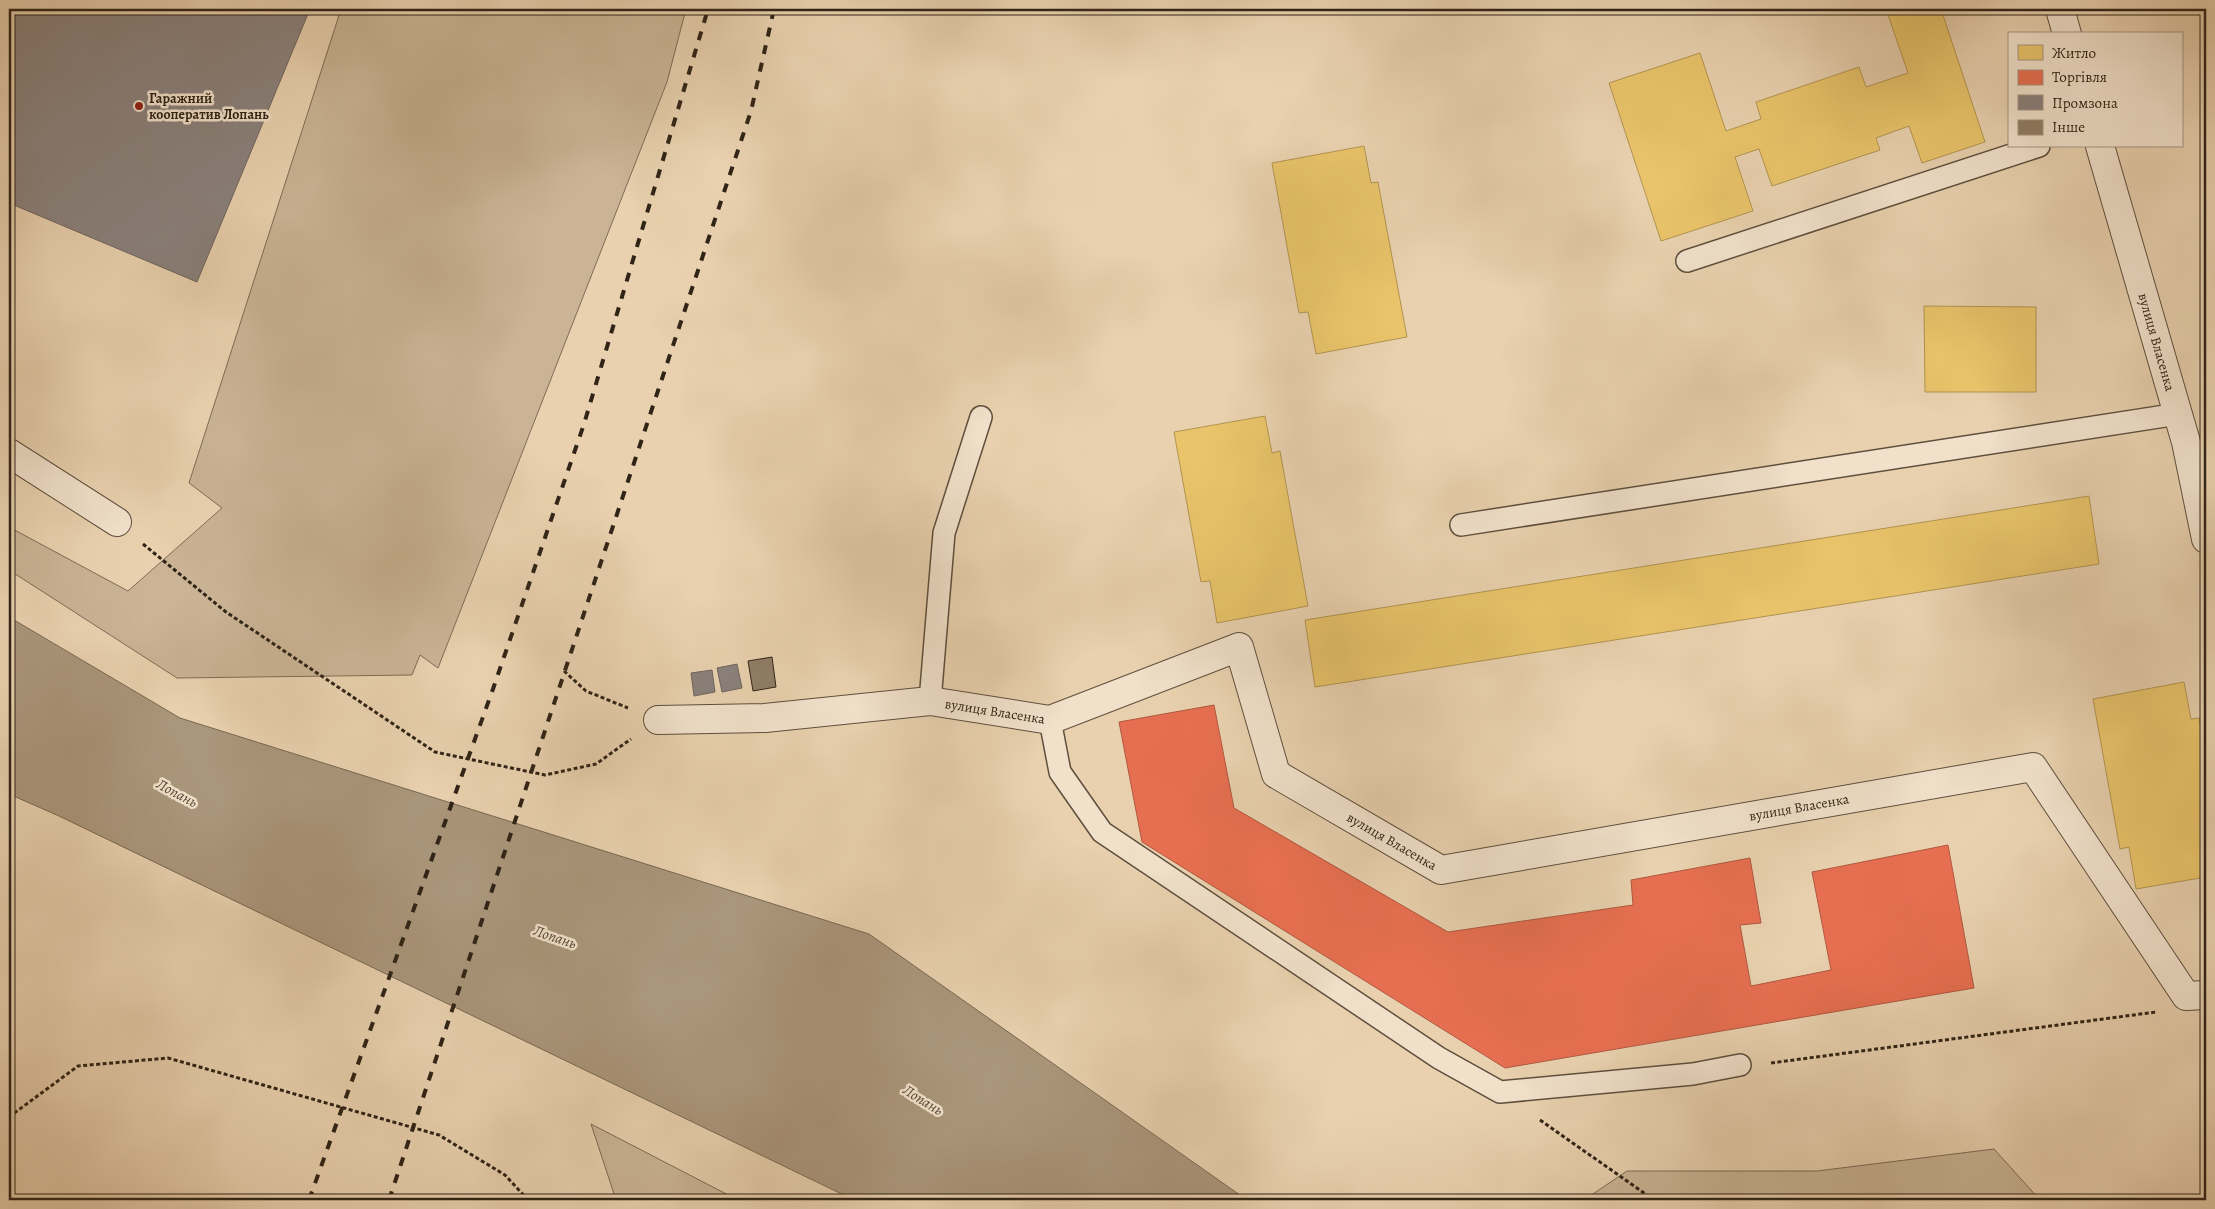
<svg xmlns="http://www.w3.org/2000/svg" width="2215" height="1209" font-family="Alegreya,serif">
<rect width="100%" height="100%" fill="#e9d1af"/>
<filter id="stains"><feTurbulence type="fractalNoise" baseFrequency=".004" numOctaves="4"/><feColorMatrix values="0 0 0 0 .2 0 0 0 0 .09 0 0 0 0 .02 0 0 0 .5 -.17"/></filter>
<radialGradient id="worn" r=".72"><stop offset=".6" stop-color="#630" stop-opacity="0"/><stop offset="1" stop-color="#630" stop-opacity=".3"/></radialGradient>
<path fill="#cab495" stroke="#7d6c56" d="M341,9H686L667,82L438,668L420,655L412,675L177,678L9,570V527L128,591L222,508L189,483Z
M591,1124L738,1200H616Z
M1994,1149L2040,1200H1584L1627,1171H1817Z"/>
<path fill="#aa967b" stroke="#796853" d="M9,617L180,718L869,934L1247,1200H854L59,816L9,794Z"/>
<path fill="#e9c46a" stroke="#b29451" d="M1886,9H1941L1985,142L1922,163L1909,126L1876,138L1880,150L1772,186L1759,149L1735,157L1753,211L1661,241L1609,83L1700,53L1726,131L1761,119L1756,102L1859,67L1866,87L1908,73Z
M1364,146L1371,183L1378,182L1407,337L1316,354L1308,312L1299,313L1272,163Z
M1924,306L2036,307V392H1925Z
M1265,416L1272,453L1280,451L1308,606L1217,623L1210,581L1201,582L1174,432Z
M2089,496L2099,564L1315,687L1305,620Z
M2184,682L2191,719L2199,718L2206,759V877L2136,889L2129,847L2120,849L2093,699Z"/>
<path fill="#e76f51" stroke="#b05840" d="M1214,705L1234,808L1448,932L1633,905L1631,880L1750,858L1761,923L1740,925L1751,986L1831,970L1812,872L1948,845L1974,988L1505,1068L1142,842L1119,722Z"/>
<path fill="#8a817c" stroke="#6f655e" d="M9,9H310L197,282L9,203Z
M737,664L742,688L722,692L717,668Z
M712,670L715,692L694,696L691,673Z"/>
<path fill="#907e66" stroke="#302417" d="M772,657L776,687L753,691L748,661Z"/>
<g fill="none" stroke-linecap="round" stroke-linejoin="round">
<g stroke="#5e4f3d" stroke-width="24">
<path id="lane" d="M1687,261L2039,146
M1461,525L2178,414
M930,701L944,533L981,417
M1050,720L1060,772L1102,832L1439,1058L1500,1092L1693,1074L1740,1065"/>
</g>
<g stroke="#5e4f3d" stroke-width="30">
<path id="street" d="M2060,9L2067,34
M2100,146L2186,442L2206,539
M9,453L117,522
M658,720L765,718L930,701L1050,720L1239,647L1276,774L1441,870L2033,767L2186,996L2206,995"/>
</g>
<path stroke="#302417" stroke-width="3" stroke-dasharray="4 2.5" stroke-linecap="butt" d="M143,544L226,612L435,752L545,775L596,764L631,739
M564,671L586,691L628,708
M1771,1063L2156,1012
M9,1117L78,1066L168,1058L439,1135L505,1175L528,1200
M1540,1120L1654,1200"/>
<use href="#lane" stroke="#f1e1cb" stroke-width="21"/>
<use href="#street" stroke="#f1e1cb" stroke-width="28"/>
<path stroke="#302417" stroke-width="4" stroke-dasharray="9 9" stroke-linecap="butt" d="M309,1200L493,689L584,424L708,9
M389,1200L751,111L774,9"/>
</g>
<circle fill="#8f2418" stroke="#f1e1cb" stroke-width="2" cx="139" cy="106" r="5"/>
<g text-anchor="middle" stroke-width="5" stroke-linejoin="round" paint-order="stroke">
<g font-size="14" font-weight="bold" fill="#302417" stroke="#f1e1cb" text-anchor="start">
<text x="149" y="103">Гаражний<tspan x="149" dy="16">кооператив Лопань</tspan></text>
</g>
<g font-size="14" fill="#302417" stroke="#f1e1cb">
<text transform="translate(2157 342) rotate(74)" y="5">вулиця Власенка</text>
<text transform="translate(995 711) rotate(9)" y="5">вулиця Власенка</text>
<text transform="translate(1799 807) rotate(-10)" y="5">вулиця Власенка</text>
<text transform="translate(1392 841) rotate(30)" y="5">вулиця Власенка</text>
</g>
<g font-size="15" font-style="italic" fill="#554635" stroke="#f1e1cb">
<text transform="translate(177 793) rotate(28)" y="5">Лопань</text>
<text transform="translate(555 937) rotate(19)" y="5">Лопань</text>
<text transform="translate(923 1100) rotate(32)" y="5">Лопань</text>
</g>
</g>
<rect width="2215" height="1209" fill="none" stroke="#e9d1af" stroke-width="30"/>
<rect x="10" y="10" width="2195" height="1189" fill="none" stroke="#302417" stroke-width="2.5"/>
<rect x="15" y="15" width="2185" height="1179" fill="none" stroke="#302417"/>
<rect x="2008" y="32" width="175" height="115" fill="#f1e1cb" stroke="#a49583"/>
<rect x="2018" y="45" width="25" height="15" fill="#e9c46a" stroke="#a49583"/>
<text x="2052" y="58" font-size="15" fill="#302417">Житло</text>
<rect x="2018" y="70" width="25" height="15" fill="#e76f51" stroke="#a49583"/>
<text x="2052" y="82" font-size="15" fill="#302417">Торгівля</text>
<rect x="2018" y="95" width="25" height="15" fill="#8a817c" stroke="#a49583"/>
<text x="2052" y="108" font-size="15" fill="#302417">Промзона</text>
<rect x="2018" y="120" width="25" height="15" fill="#907e66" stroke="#a49583"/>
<text x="2052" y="132" font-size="15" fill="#302417">Інше</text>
<rect width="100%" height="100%" filter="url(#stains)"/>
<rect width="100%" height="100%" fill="url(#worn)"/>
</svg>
